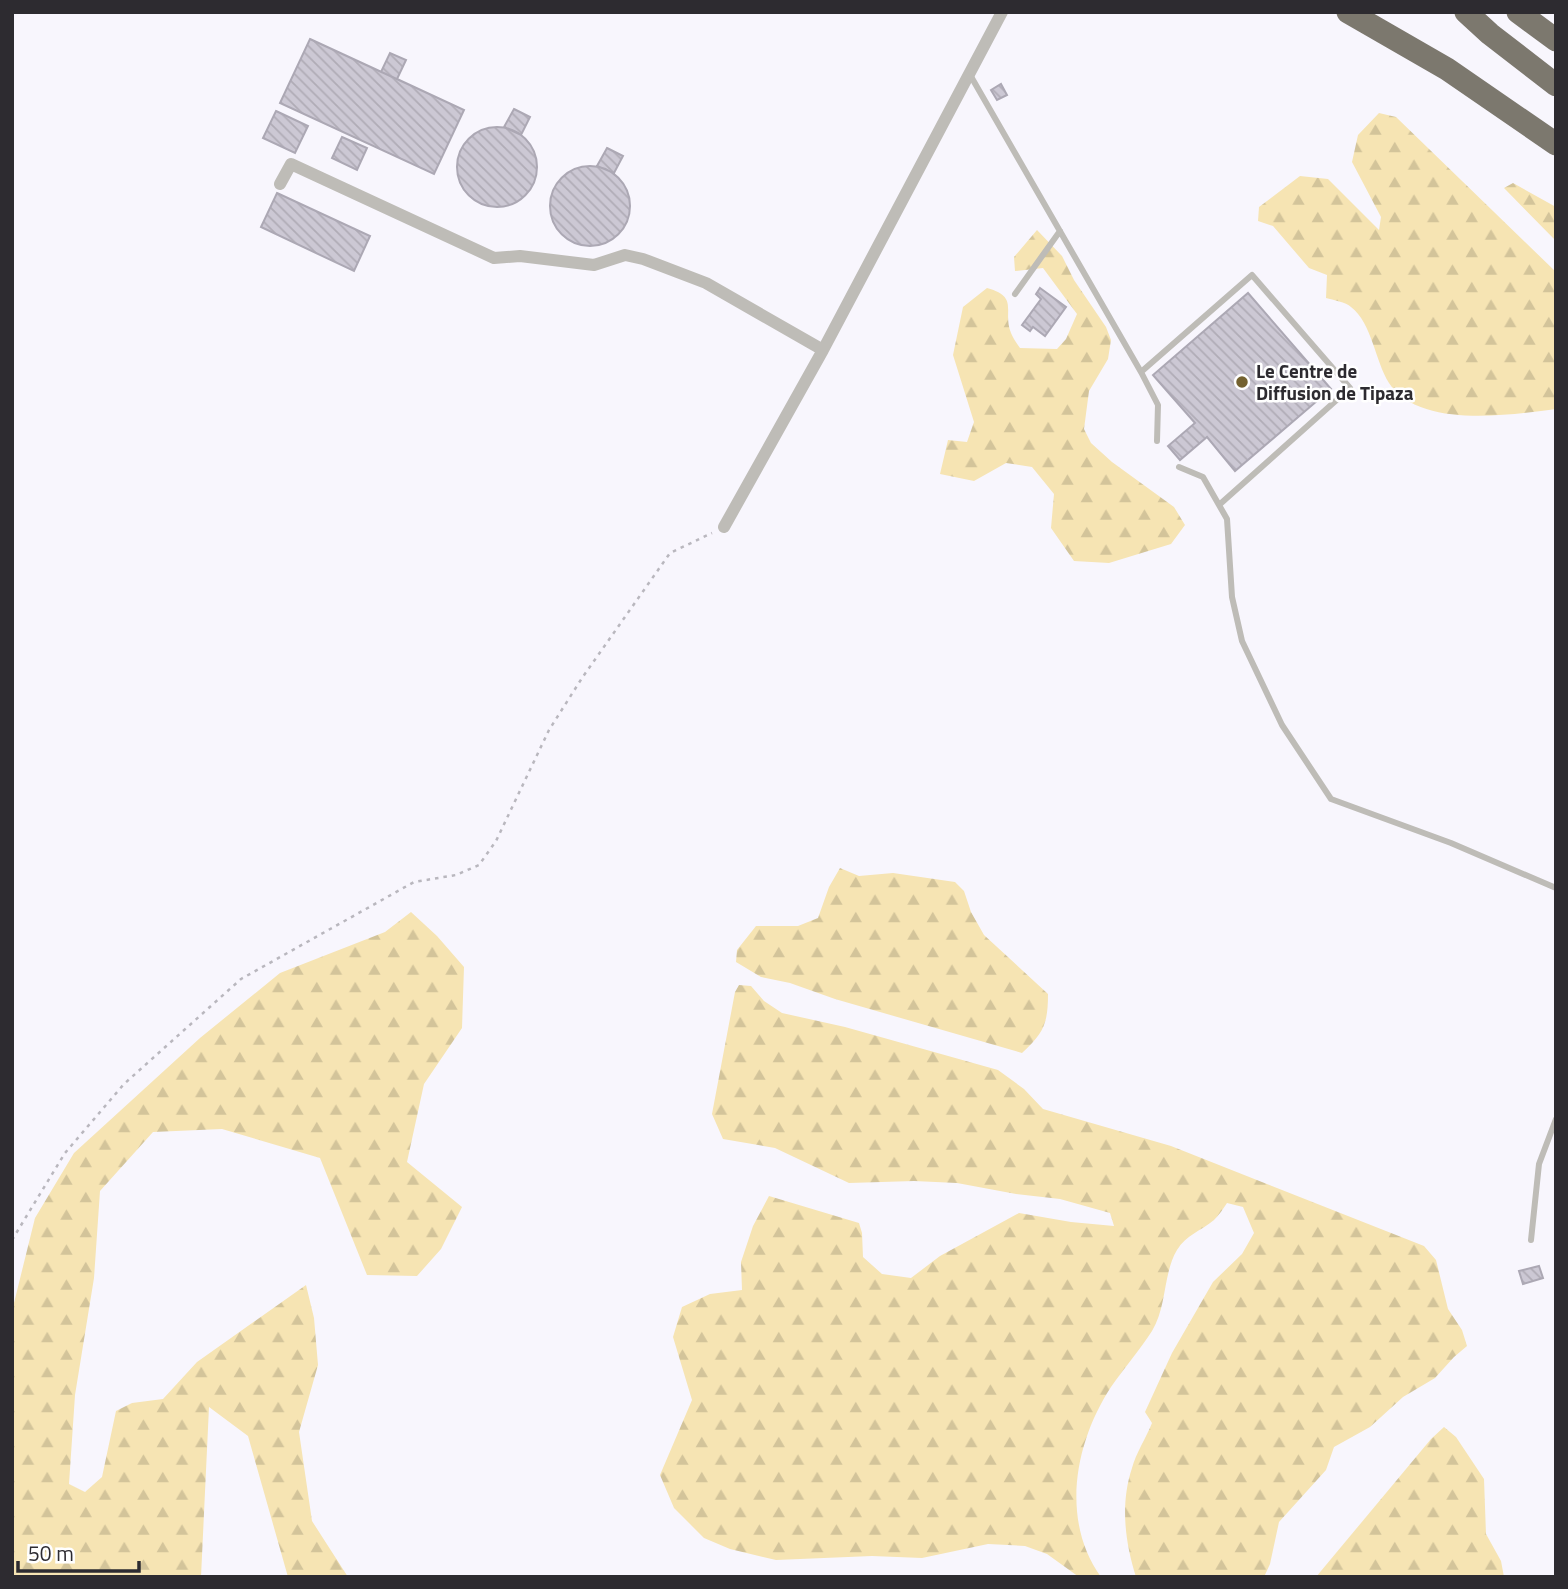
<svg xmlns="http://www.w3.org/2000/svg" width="1568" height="1589" font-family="'Titillium Web',sans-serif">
<defs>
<pattern id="forest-firs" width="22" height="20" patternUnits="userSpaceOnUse" patternTransform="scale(1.75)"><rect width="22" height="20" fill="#f6e4b3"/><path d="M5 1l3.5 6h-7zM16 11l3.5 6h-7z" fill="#d3c49a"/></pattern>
<pattern id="building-back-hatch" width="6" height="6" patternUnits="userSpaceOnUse" patternTransform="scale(1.75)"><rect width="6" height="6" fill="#ccc8d4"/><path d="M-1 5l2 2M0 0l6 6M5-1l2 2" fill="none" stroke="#b0acb6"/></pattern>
</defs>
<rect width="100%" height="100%" fill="#f8f6fd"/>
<path fill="url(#forest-firs)" d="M1379,113L1396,117L1556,272V409C1510,415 1419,429 1389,383C1375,361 1372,323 1351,307C1346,302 1333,300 1326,298L1327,275L1309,268L1273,226L1258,221L1259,207L1300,176L1328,179L1379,230L1381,217L1352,162L1358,135Z
M1513,183L1556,207V241L1504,188Z
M1037,230L1062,256L1074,280L1106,327L1111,340L1108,359L1089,391L1084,429L1091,443L1112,462L1174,507L1185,525L1171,544L1109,563L1074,561L1051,528L1054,494L1032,467L1006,463L974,481L940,474L948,440L967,442L974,422L953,355L963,307L987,288C1020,297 1002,311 1011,333C1013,338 1017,344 1020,348L1057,349L1066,339L1077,314L1043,268L1015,271L1014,257Z
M840,868L859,876L893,873L955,882L964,891L971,912L984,935L1048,994C1048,1023 1044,1033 1022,1053L835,999L790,983L761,977L736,962L737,950L756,926H798L818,918L829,887Z
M411,912L437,936L464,967L462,1028L424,1084L407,1162L462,1207L441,1249L417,1276L367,1275L320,1158L222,1129L153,1132L100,1191L94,1278L75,1395L69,1484L85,1492L102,1477L116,1411L132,1403L163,1399L197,1362L306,1285L314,1318L318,1365L299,1432L312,1521L348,1577H288L248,1436L209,1407L201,1577H12V1311L35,1218L74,1153L200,1038L280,973L385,932Z
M739,985L751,986L764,1001L782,1013L845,1027L998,1070L1024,1089L1043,1109L1171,1146L1424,1246L1436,1260L1448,1309L1462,1330L1467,1346L1454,1357L1435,1378L1403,1397L1370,1427L1334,1447L1326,1470L1279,1522L1270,1564L1264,1577H1136C1125,1542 1120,1504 1132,1468C1136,1453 1146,1438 1152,1423L1145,1412L1172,1353L1213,1282L1242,1254L1254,1233L1243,1207L1227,1203C1223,1209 1219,1215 1214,1220C1201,1231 1186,1235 1177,1250C1163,1273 1167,1307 1152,1331C1140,1350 1124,1368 1111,1387C1075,1442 1060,1520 1101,1577H1079L1047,1554L1025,1546L988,1544L922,1558L872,1556L776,1560L730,1549L704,1538L674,1508L660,1475L692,1400L673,1337L682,1307L710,1294L742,1290L741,1262L753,1226L769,1196L859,1223L862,1233L863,1257L882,1274L911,1278L940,1256L1019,1213L1071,1222L1114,1226L1110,1213L1060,1199L1016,1194L957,1183L914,1181L849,1183L775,1148L723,1139L712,1114L735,992Z
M1444,1427L1456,1437L1484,1479L1486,1534L1501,1561L1504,1577H1316L1431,1439Z"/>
<path fill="url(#building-back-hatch)" stroke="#aca8b4" stroke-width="2" d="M310,39L464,110L434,174L280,103Z
M310,39L381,72L390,53L406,60L397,79L464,110L434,174L280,103Z
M1001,84L1007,95L997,100L991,90Z
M514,109L530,117L521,135L504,127Z
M276,111L308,126L295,153L263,138Z
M457 167a40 40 0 1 1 80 0a40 40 0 1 1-80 0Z
M342,137L367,148L357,170L332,158Z
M607,148L623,156L614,173L597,166Z
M550 206a40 40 0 1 1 80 0a40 40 0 1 1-80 0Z
M277,193L370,236L354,271L261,227Z
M1040,288L1066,307L1045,336L1033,327L1030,331L1022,325L1041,299L1036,294Z
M1248,293L1331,389L1235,471L1207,437L1180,460L1168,446L1195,423L1153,375Z
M1539,1266L1543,1278L1523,1284L1519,1271Z"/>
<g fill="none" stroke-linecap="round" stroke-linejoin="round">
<path stroke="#b9b7be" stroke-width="2.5" stroke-dasharray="3.5 5" stroke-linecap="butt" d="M12,1240L65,1153L124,1084L241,979L414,882L456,875L479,865L496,841L549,730L582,678L670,553L712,533"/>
<path stroke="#bebcb7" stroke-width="6" d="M969,73L1141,372L1158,405L1157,441
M1015,294L1060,231
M1141,372L1252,275L1350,388L1219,505
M1179,467L1203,477L1227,519L1232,597L1242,641L1282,725L1331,799L1451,843L1556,888
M1531,1240L1539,1164L1556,1119"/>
<path stroke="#bebcb7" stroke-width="12" d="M280,184L291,164L494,258L520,256L594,265L625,255L643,259L706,283L823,350
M724,527L823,350L1002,12"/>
<path stroke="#7c786e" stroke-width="23" d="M1348,12L1447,69L1556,144
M1466,12L1490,34L1556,85
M1518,12L1556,40"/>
</g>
<circle fill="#746230" stroke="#fff" stroke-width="2.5" cx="1242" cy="382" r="7"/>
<g text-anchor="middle" stroke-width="5" stroke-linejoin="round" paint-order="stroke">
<g font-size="19" font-weight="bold" fill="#2d2b30" stroke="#fff" text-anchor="start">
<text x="1256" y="378">Le Centre de<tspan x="1256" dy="22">Diffusion de Tipaza</tspan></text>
</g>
</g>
<rect width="1568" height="1589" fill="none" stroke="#2d2b30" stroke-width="28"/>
<path d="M18 1561v10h121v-10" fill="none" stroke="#2d2b30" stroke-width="3.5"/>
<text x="28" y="1561" font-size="21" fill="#2d2b30" stroke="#ffffff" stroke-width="5" paint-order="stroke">50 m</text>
</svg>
